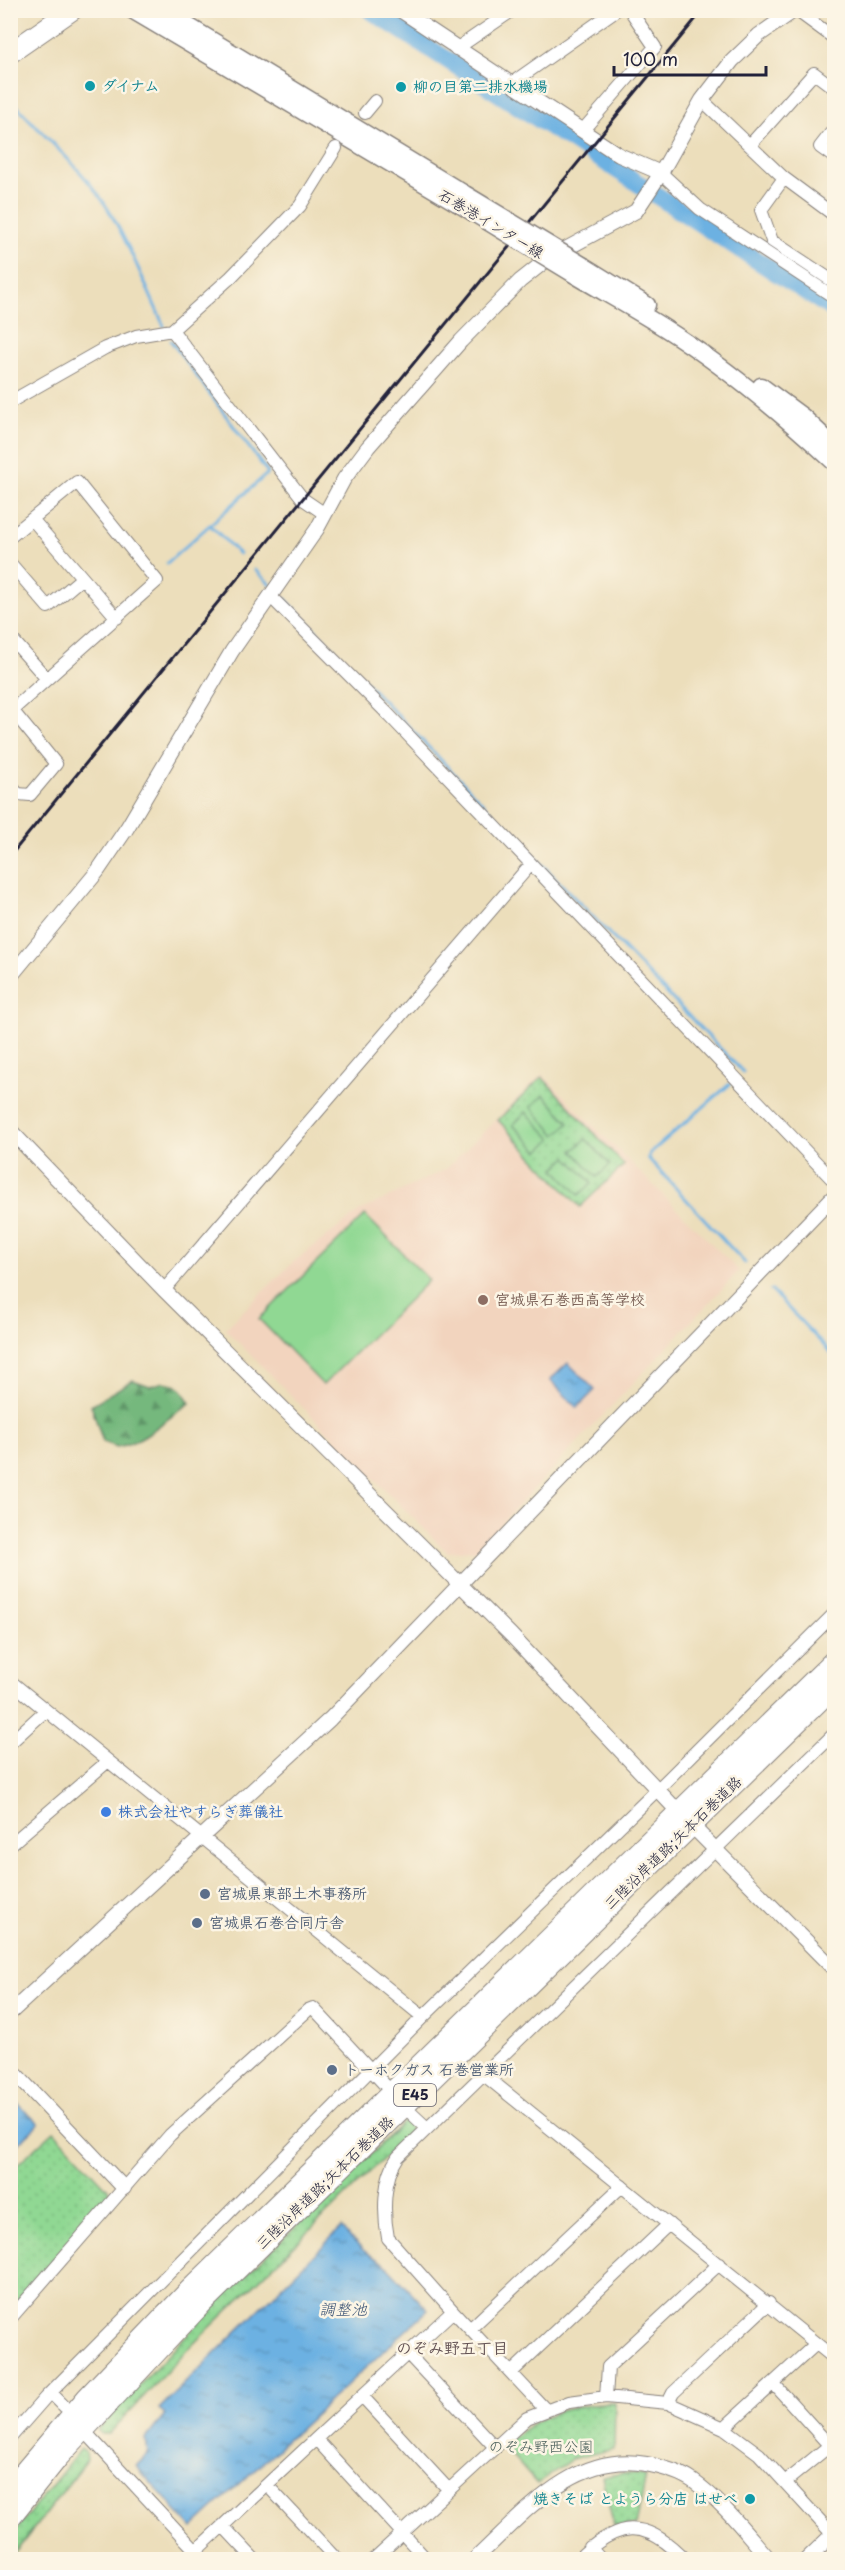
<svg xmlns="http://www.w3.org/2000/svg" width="845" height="2570" font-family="'Playpen Sans','Klee One',sans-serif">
<defs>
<pattern id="grass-dots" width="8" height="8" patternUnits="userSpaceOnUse" patternTransform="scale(1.5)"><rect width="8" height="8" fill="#90d893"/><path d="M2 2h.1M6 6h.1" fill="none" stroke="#7cb980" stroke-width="1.8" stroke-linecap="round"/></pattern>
<pattern id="forest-firs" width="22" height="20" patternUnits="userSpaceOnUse" patternTransform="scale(1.5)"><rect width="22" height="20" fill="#74b87d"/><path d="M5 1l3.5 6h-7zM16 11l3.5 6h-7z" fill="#5f9568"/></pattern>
<pattern id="water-ripples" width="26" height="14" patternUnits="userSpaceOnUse" patternTransform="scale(1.5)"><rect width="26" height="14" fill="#6cb1e2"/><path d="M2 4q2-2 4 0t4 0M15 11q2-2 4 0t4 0" fill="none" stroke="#5890b8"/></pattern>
</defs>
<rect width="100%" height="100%" fill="#fcf5e5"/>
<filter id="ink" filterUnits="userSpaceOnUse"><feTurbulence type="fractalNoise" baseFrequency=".0167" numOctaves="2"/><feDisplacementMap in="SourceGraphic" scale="12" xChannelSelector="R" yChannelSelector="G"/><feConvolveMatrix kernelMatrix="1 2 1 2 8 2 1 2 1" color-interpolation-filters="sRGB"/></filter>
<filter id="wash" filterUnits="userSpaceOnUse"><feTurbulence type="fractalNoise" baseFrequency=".008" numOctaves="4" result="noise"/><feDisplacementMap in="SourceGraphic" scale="24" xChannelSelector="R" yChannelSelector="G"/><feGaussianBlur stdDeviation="1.35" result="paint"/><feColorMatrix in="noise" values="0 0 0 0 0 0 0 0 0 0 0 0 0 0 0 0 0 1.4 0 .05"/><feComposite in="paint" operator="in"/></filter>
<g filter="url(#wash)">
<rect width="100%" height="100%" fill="#ecdebb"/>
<path fill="#f2d4be" d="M542,1074L739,1271L476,1550L447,1552L225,1329L292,1263L360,1211L446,1169Z"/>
<path fill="url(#grass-dots)" stroke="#597d67" stroke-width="1.5" d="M542,1077L624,1165L580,1207L498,1120Z
M404,2122L410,2126L409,2134L183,2354L109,2434H102L97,2430L214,2306Z
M54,2131L108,2189L110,2197L11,2307V2170Z
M615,2403L614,2449L572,2459L537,2484L503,2445C540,2414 566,2405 615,2403Z
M81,2449L86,2453L87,2460L11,2558V2536Z
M624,2473L646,2476L636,2525L614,2526L602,2477Z"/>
<path fill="url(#forest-firs)" stroke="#4b6d5c" stroke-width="1.5" d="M133,1380L150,1386L164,1382L174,1384L182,1390L190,1403C167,1418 144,1442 117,1447L103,1442L91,1405Z"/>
<path fill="#90d893" stroke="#597d67" stroke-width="1.5" d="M544,1095L569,1123L556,1135L531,1107Z
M526,1112L552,1139L539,1151L513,1125Z
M586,1139L610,1165L597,1177L573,1151Z
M567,1157L592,1183L579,1195L555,1169Z
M365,1215L429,1280L323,1385L259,1319Z"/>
<path fill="url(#water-ripples)" stroke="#476a8e" stroke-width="1.5" d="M568,1363L595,1390L577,1408L550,1380Z
M11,2097L39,2124L11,2150L10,2097Z
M341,2228L364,2251L385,2264L428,2310L192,2528L136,2466L148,2454L146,2439L165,2414L159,2409Z"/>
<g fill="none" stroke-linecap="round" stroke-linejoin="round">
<path stroke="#6cb1e2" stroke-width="3" d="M10,98C41,135 83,168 108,209C130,245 146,287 164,326
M210,525L239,554
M167,563L268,473L171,341
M255,570L271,585
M285,599L743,1072
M730,1084L650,1153L648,1158L745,1263
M771,1290L834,1356"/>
<path stroke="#6cb1e2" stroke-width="18" d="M370,10L834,310"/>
</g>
</g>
<g filter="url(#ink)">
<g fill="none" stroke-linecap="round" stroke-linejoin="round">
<g stroke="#87807b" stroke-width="14">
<path id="minor" d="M796,10L834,38
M456,49L513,10
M512,83L616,10
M702,100L784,178L834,215
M365,113L375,101
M834,129L820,147L834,157
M583,130L655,47L630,10
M750,145L814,73L834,88
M661,173L700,209L834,297
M784,178L761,210L772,241L834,282
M172,330L303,499L325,514
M10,402L105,348L136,336L172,330L231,277L300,206L336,148
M32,519L117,618
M10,537L77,482L157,581L10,712
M10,563L48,607L82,578
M271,597L386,712L834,1181
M10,637L47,679
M10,785L18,794L30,795L56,764L12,710
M164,1290L531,864
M10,1681L423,2017
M10,1743L45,1711
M10,1845L107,1762
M483,2074L834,2358
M411,2113L427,2128
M453,2311L545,2409
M10,2319L170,2135L308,2010L313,2008L317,2012L385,2085
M471,2328L622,2186
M407,2353L494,2446
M512,2372L669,2224
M774,2384L830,2446
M51,2393L65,2407
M362,2396L448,2489
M606,2397L608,2367L719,2264
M668,2403L673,2393L769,2303
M724,2428L816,2344
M90,2437L196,2551
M10,2438L45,2398L423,2017L658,1789L834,1614
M316,2439L427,2560
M785,2482L834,2442
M267,2485L337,2560
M223,2526L255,2560
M590,2547L601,2560
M186,2560L453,2311L388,2238C383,2213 383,2178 398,2157L834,1734
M373,2560L527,2418L569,2402L606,2397L668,2403L724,2428L759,2454L834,2536
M577,2560C617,2521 645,2517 685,2560"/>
</g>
<g stroke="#87807b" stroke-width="16">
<path id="tertiary" d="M400,10L619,155L661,173
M10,977L97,872L127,828L232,651L317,529L344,479L368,447L461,341L520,281L549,258L636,211L661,173L702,100L732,61L759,35L795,10
M10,1130L164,1290L511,1635L672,1805
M698,1832L834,1969
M10,2013L330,1719L834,1196
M10,2068L124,2188
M474,2560C523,2515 573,2451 646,2464C662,2467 680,2472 693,2481C723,2502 746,2533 770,2560
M806,2560L834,2533"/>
</g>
<g stroke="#87807b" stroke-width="19">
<path id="secondary" d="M132,10L457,203
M162,10L465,194
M584,266L647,305
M575,275C605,293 636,310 666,329C726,367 782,414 834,462
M761,386L803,417L834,446"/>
</g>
<g stroke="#87807b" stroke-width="22">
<path id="trunk" d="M10,53L72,10"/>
</g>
<g stroke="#87807b" stroke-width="23">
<path id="motorway" d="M10,2489L87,2398L189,2291L834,1661
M10,2517L58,2457L201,2304L834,1686"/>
</g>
<use href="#minor" stroke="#fff" stroke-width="12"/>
<use href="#tertiary" stroke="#fff" stroke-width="14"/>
<use href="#secondary" stroke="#fff" stroke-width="16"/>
<use href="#trunk" stroke="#fff" stroke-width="20"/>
<use href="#motorway" stroke="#fff" stroke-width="21"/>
<path stroke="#22223b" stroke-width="3" d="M10,856L703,10"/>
<g stroke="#87807b" stroke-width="19" stroke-linecap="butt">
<path id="secondary-bridge" d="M465,194L584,266
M457,203L575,275"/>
</g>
<use href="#secondary-bridge" stroke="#fff" stroke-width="16"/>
</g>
</g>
<g fill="#0f9aa8" stroke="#fcf5e5" stroke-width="2">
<circle cx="90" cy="86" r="6"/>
<circle cx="401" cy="87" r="6"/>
<circle cx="750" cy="2499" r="6"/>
</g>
<circle fill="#8d6e63" stroke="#fcf5e5" stroke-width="2" cx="483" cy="1300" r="6"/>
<circle fill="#3f7fe0" stroke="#fcf5e5" stroke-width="2" cx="106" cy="1812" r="6"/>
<g fill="#5c6f8a" stroke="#fcf5e5" stroke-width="2">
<circle cx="205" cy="1894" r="6"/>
<circle cx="197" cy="1923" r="6"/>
<circle cx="332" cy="2070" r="6"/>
</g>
<g text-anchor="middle" stroke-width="5" stroke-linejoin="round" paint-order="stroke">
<rect fill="#fcf5e5" stroke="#63616e" stroke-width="1.5" x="394" y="2084" width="42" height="22" rx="4.5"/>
<g font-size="14" font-weight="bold" fill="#22223b">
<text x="415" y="2100">E45</text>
</g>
<g font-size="15" font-weight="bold" fill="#0d838f" stroke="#fcf5e5" text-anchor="start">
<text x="102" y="91">ダイナム</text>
<text x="413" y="92">柳の目第二排水機場</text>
<text x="738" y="2504" text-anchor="end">焼きそば とようら分店 はせべ</text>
</g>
<g font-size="15" fill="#22223b" stroke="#fcf5e5">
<text transform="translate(491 224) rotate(31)" y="5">石巻港インター線</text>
<text transform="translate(673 1843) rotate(-44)" y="5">三陸沿岸道路;矢本石巻道路</text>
<text transform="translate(325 2183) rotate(-44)" y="5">三陸沿岸道路;矢本石巻道路</text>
</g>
<g font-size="15" font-weight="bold" fill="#785e54" stroke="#fcf5e5" text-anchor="start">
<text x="495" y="1305">宮城県石巻西高等学校</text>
</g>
<g font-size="15" font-weight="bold" fill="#366cbe" stroke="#fcf5e5" text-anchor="start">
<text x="118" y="1817">株式会社やすらぎ葬儀社</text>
</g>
<g font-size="15" font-weight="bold" fill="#4e5e75" stroke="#fcf5e5" text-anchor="start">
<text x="217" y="1899">宮城県東部土木事務所</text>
<text x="209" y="1928">宮城県石巻合同庁舎</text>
<text x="344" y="2075">トーホクガス 石巻営業所</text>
</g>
<g font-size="15" fill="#435955" stroke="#fcf5e5">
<text x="541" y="2452">のぞみ野西公園</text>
</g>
<g font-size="16" font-style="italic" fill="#3c5475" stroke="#fcf5e5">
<text x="343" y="2315">調整池</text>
</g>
<g font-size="16" font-weight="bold" fill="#635254" stroke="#fcf5e5">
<text x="452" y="2354">のぞみ野五丁目</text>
</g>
</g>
<rect width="845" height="2570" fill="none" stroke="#fcf5e5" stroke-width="36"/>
<path d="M614 66v9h152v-9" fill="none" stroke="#22223b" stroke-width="3"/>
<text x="623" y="66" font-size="18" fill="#22223b" stroke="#fcf5e5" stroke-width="4.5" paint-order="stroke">100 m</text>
</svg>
